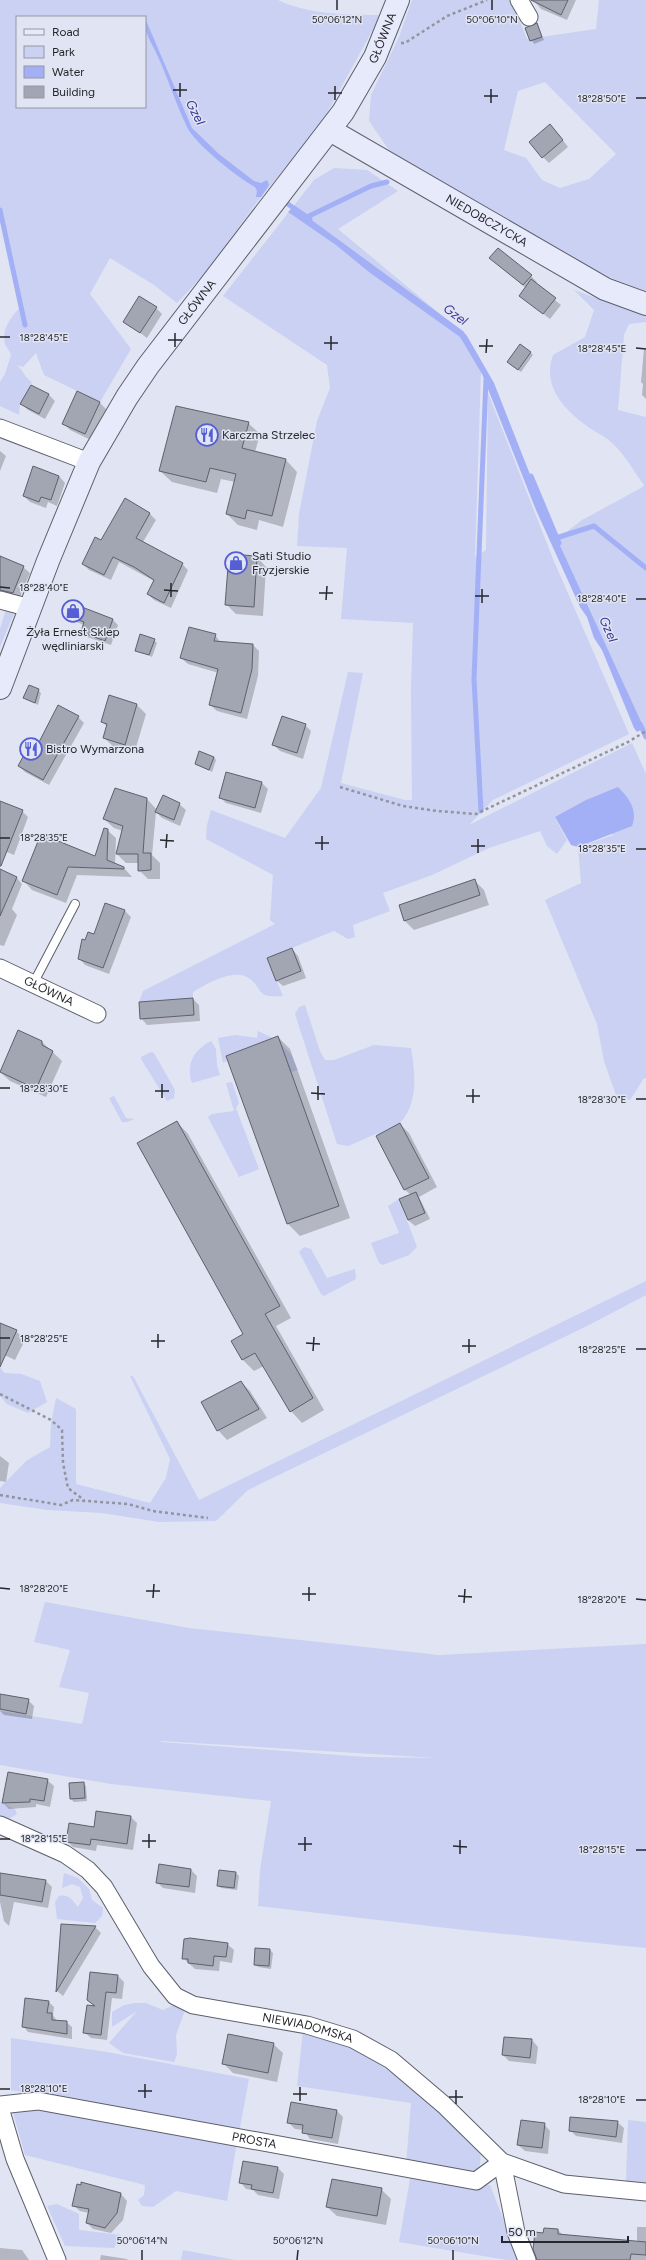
<svg xmlns="http://www.w3.org/2000/svg" width="646" height="2260" font-family="Figtree,sans-serif">
<rect width="100%" height="100%" fill="#e1e4f2"/>
<path fill="#cad1f2" fill-rule="evenodd" d="M0,0H278C306,14 348,15 379,15L377,22L320,126L257,202L206,272L177,303L154,285L110,258L90,294L131,349L100,402L44,375L36,353L23,367L17,365C24,371 24,377 32,382L20,404L19,415L0,406V382L5,374L11,355C10,351 6,347 5,344C1,330 11,316 21,307L7,241L0,221ZM17,17H145V107H17Z
M412,0H511L527,39L596,29L599,0H646V291L614,279L541,243L471,203L389,150L369,121L371,95L399,37ZM545,82L616,154L589,179L560,188L542,180L526,158L504,150L518,91Z
M334,168L367,170L398,191L338,229L457,328L481,371L475,557L486,550L488,393L553,559L629,734L493,800L469,825L632,743L646,774V1079L644,1078L630,1100L616,1095L604,1061L597,1024L545,900L581,883L578,847L614,835L555,818L567,840L557,854L547,846L540,831L489,848L432,875L383,893L390,911L353,925L355,937L348,939L334,931L267,958L283,996C254,999 264,987 247,977C232,969 206,984 193,992V998L139,1002L143,991L275,924L270,920L273,875L206,839L207,825L211,810L285,838L321,788L348,672L363,673L341,783L405,800H412L411,690L413,623L341,619L347,548L297,546L299,514L317,421L330,388L327,365L223,296L314,180Z
M574,290L646,316V322L629,324L624,335L618,410L646,417V733L557,539L582,520L641,488L644,485C634,472 625,454 612,443C605,436 595,432 587,426C563,409 542,385 553,355L585,337L594,310Z
M7,606L16,609L0,647V629Z
M305,1005L320,1051L325,1060H334L374,1045L411,1048C415,1072 419,1103 400,1123C395,1128 383,1132 376,1136L378,1133L348,1146L337,1144L295,1014L299,1007Z
M258,1031L273,1038L226,1056L227,1061L223,1063L218,1038L235,1035L257,1038Z
M211,1041L216,1049L217,1066L220,1075L192,1083C185,1064 195,1049 211,1041Z
M281,1044L291,1054L298,1070L291,1072Z
M151,1052L154,1053L175,1090L174,1098L167,1101L141,1059V1057Z
M232,1082L239,1103L236,1108L259,1169L239,1177L208,1117L212,1114L234,1111L226,1083Z
M114,1096L126,1118L135,1119L127,1122H122L109,1098Z
M399,1199L417,1247L409,1255L383,1265L379,1263L371,1243L399,1233L388,1206Z
M304,1247L311,1249L327,1278L355,1269L356,1279L324,1296L321,1294L299,1252Z
M646,1281V1295L589,1325L248,1490L216,1521L159,1522L102,1513L48,1510L0,1503V1488L26,1461L50,1447L51,1423L56,1398L76,1409V1484L150,1503L166,1478L170,1459L130,1376H133L199,1500Z
M0,1367L4,1373L21,1374L40,1381L47,1402L28,1413L7,1404L0,1396Z
M45,1602L189,1628L439,1655L646,1644V1948L464,1930L258,1906L260,1870L271,1801L111,1784L0,1765V1711L82,1724L89,1693L59,1687L70,1650L34,1642ZM161,1742V1741L437,1758L365,1757Z
M0,1802L15,1809L17,1814L7,1820L0,1817Z
M64,1873L78,1878L89,1889L92,1900L103,1908L102,1916L95,1923L57,1919L55,1902L59,1896C69,1894 72,1900 78,1907L83,1898L80,1887L72,1884L62,1888Z
M135,2003H146L163,2010L174,2005L183,2009L184,2013L176,2035L177,2055L174,2062L123,2053L109,2043L137,2011L112,2027V2012L124,2005Z
M303,2030C326,2036 350,2045 370,2058C405,2080 439,2113 472,2140L481,2149L479,2178L406,2165L411,2103L297,2086Z
M11,2038L107,2052L249,2079L239,2133L11,2090Z
M32,2106L237,2142L227,2201L176,2191L153,2207L142,2206L138,2200L144,2195L145,2185L25,2155L12,2109Z
M628,2120L646,2122V2183L626,2181Z
M410,2179L490,2185L519,2260H507L399,2242Z
M57,2204L79,2214V2230L121,2235L114,2248L65,2246L47,2206Z
M183,2250L235,2260H181Z"/>
<path fill="#a3b0f6" d="M145,18L192,128L219,154L254,181L261,183L267,180L269,185L261,197H256L257,191L255,187C238,178 195,144 187,127C173,98 165,67 149,39L145,29Z
M291,209H295L313,221L463,331L467,336L494,383L546,515L644,728L637,732L634,728L602,650L594,638L587,617L580,607L536,510L482,374L460,337L369,272L336,245L291,214L288,212Z
M618,787C629,798 638,810 632,826L578,847L571,845L555,817L586,800Z"/>
<path fill="#0003" d="M536,0H576L567,20L541,9L535,2Z
M537,24L544,40L534,44L526,28Z
M556,131L568,147L549,163L543,157Z
M497,264L531,276L537,282L535,284L561,305L550,319L520,296L526,288Z
M156,308L162,314L147,338L124,321Z
M644,349L646,350V399L642,395L643,384L641,382Z
M530,352L533,355L521,372L511,365Z
M31,386L49,395L55,401L45,419L28,410L22,404Z
M99,402L106,409L91,440L70,430L64,424Z
M248,423L260,434L255,452L286,460L297,472L283,527L259,520L257,530L238,525L227,514L235,482L221,479L217,493L172,482L160,471Z
M0,451L6,456L0,471Z
M34,468L59,476L65,483L57,506L48,502L46,508L30,502L24,496Z
M125,500L150,514L156,520L143,542L182,564L188,570L171,608L154,600L148,594L154,581L119,562L111,580L89,570L83,564L101,541Z
M0,557L23,567L30,573L19,599L0,594Z
M257,557L266,567L263,616L236,614L226,604Z
M66,614L112,619L118,625L111,645L87,637L82,631L84,625L72,620Z
M215,635L221,643L253,645L259,651L258,676L247,719L217,711L210,705L219,673L188,664L181,658Z
M154,640L157,643L152,657L136,650Z
M38,690L41,693L38,705L25,698Z
M137,705L146,714L134,754L114,747L104,738L108,727L102,722Z
M78,717L84,723L49,785L25,772L19,766Z
M305,725L311,731L303,759L280,751L274,745Z
M214,757L216,760L212,772L196,764Z
M262,783L268,789L261,813L226,803L220,797Z
M147,799L157,810L179,804L186,810L180,826L162,818L156,812L152,855L160,863V879H148L139,870V863H126L117,854L123,831L114,828L104,819Z
M0,802L22,811L28,817L14,855L0,849Z
M107,830L116,838L115,865L124,868L132,877L77,875L66,903L32,890L24,881L96,857Z
M0,870L16,877L22,884L12,909L17,915L4,946L0,945Z
M474,880L484,890L489,905L414,930L405,921L400,906Z
M105,904L125,911L131,917L109,974L85,965L79,958L86,941L95,936Z
M292,949L298,956L306,978L283,986L276,980Z
M193,999L199,1005L200,1021L147,1025L141,1018Z
M278,1037L290,1049L350,1218L300,1236L288,1224L227,1057Z
M42,1042L62,1061L46,1097L10,1081L0,1072Z
M177,1122L188,1134L291,1318L276,1326L324,1410L302,1423L291,1411L264,1366L254,1371L243,1360L233,1341L245,1335Z
M400,1124L409,1133L437,1187L419,1197L430,1219L415,1226L408,1220L411,1195L405,1190L377,1136Z
M0,1324L16,1331L25,1340L15,1360L0,1353Z
M241,1382L250,1391L267,1418L227,1440L218,1430L203,1403Z
M0,1456L9,1463L6,1482L0,1481Z
M0,1695L28,1700L34,1706L32,1719L4,1715L0,1711Z
M47,1780L54,1786L50,1807L36,1804V1807L9,1809L3,1803Z
M83,1783L86,1786L87,1801L74,1802L71,1799Z
M131,1817L137,1823L133,1850L97,1845L96,1851L73,1847L67,1841L95,1828Z
M160,1866L191,1870L197,1876L195,1893L163,1888L157,1882Z
M236,1873L239,1876L237,1890L221,1888L219,1886Z
M0,1874L46,1881L52,1887L48,1908L14,1902L9,1926L4,1921L0,1902Z
M62,1925L95,1927L101,1933L63,1996L57,1991Z
M227,1944L234,1950L232,1963L220,1961L219,1971L195,1969L183,1958Z
M270,1950L273,1953L271,1969L258,1967L255,1964Z
M118,1976L124,1982L122,1999L112,1998L107,2040L91,2038L84,2032L96,2007L88,1999Z
M48,2001L54,2007L53,2015L57,2021L66,2022L72,2027V2039L28,2032L23,2026Z
M532,2040L538,2047L536,2064L509,2061L503,2055Z
M273,2044L283,2053L277,2082L233,2073L224,2064Z
M337,2111L343,2117L338,2144L310,2139L304,2130L295,2129L288,2122Z
M617,2122L624,2128L622,2143L576,2136L570,2130Z
M544,2124L550,2131L548,2154L525,2151L518,2145Z
M278,2168L284,2174L279,2199L258,2195L253,2190L246,2189L240,2182Z
M82,2183L121,2194L127,2201L123,2220L111,2233L93,2229L87,2223L89,2213L80,2211L73,2205Z
M381,2189L391,2199L386,2225L337,2216L327,2207Z
M637,2227H646V2260H538L544,2234L558,2230L564,2236L637,2242Z
M0,2248L22,2250L29,2260H0Z
M101,2255L127,2259L128,2260H100Z"/>
<g fill="none" stroke-linecap="round" stroke-linejoin="round">
<path stroke="#a3b0f6" stroke-width="5" d="M282,200L310,219
M0,210L25,325
M307,217L371,186L387,182
M531,476L559,543
M556,538L594,526L646,568
M640,724L646,737
M481,811L474,679L486,379"/>
</g>
<path fill="#a2a5b2" stroke="#5e606c" d="M531,0H568L561,15Z
M537,23L542,37L530,41L525,28Z
M550,124L563,140L542,158L529,142Z
M498,248L532,275L523,285L489,258Z
M531,279L556,298L543,314L519,296Z
M139,296L157,307L140,333L123,322Z
M520,344L531,352L518,370L507,362Z
M31,385L49,394L39,414L20,404Z
M77,391L100,402L85,434L62,424Z
M176,406L249,422L242,448L286,459L272,516L247,510L245,519L226,514L236,474L210,468L206,482L159,471Z
M33,466L59,476L51,500L41,497L39,502L23,496Z
M125,498L150,513L136,538L183,563L164,603L147,594L154,580L134,567L113,557L104,575L82,564L95,537L101,540Z
M229,554L257,556L254,607L225,605Z
M0,556L24,566L13,593L0,590Z
M69,602L113,619L105,641L81,632L84,622L65,615Z
M189,627L216,634L214,641L253,644L252,669L241,713L209,705L218,669L180,658Z
M140,634L155,639L149,655L135,651Z
M29,685L39,689L35,703L23,698Z
M109,695L137,704L125,745L103,738L107,724L101,722Z
M58,705L79,716L43,780L18,766L31,742L37,746Z
M282,716L306,724L297,753L272,745Z
M199,751L214,757L209,770L195,764Z
M226,772L262,782L255,808L219,798Z
M115,788L147,798L143,853H151V870L138,871V854H116L123,826L103,819Z
M163,795L180,803L174,820L155,812Z
M0,801L23,810L1,866H0Z
M104,828L108,829L107,860L124,867V869L68,867L57,895L22,881L41,834L95,856Z
M0,869L17,877L0,916Z
M475,879L480,895L404,921L399,905Z
M105,903L125,910L103,968L78,959L82,939L85,940L88,932L94,934Z
M292,948L301,971L276,981L267,958Z
M193,998L194,1015L140,1019L139,1002Z
M18,1030L42,1041V1045L53,1051L36,1089L0,1072Z
M278,1036L339,1206L287,1224L226,1056Z
M177,1121L280,1306L265,1314L313,1398L290,1412L255,1353L242,1360L231,1341L243,1334L137,1143Z
M400,1123L429,1178L404,1190L376,1136Z
M416,1192L425,1213L408,1220L399,1199Z
M0,1323L17,1330L0,1367Z
M241,1381L259,1409L217,1431L201,1402Z
M0,1694L29,1699L26,1714L0,1709Z
M8,1772L48,1779L44,1801L30,1799V1802L2,1803Z
M84,1782L85,1798L70,1799L69,1783Z
M96,1811L131,1816L127,1844L91,1839L90,1845L66,1842L69,1823L94,1827Z
M159,1864L191,1869L189,1887L156,1883Z
M219,1870L236,1872L234,1888L217,1886Z
M0,1873L46,1880L42,1902L0,1895Z
M61,1924L96,1926L56,1992Z
M190,1938L228,1943L226,1957L214,1956L213,1966L188,1963V1959H182L184,1939Z
M255,1948L270,1949L269,1966L254,1965Z
M90,1972L118,1975L116,1993L106,1992L101,2035L83,2033L87,2005L95,2006L87,2000Z
M25,1998L49,2001L47,2013H52V2020L67,2021V2034L22,2027Z
M228,2034L274,2043L268,2073L222,2064Z
M504,2037L532,2039L530,2058L502,2055Z
M291,2102L337,2110L332,2138L302,2133L303,2125L287,2123Z
M570,2117L618,2121L616,2137L569,2131Z
M521,2120L545,2123L542,2148L517,2145Z
M243,2161L278,2167L273,2193L251,2189L252,2185L239,2183Z
M332,2179L382,2188L377,2216L326,2207Z
M81,2182L121,2193L117,2213L105,2228L86,2223L89,2209L72,2206L77,2184L81,2185Z
M544,2228L558,2229V2234L646,2242V2255L631,2254L630,2260H537L533,2249L535,2232L543,2233Z"/>
<g fill="none" stroke-linecap="round" stroke-linejoin="round">
<g stroke="#5d5f6b" stroke-width="10">
<path id="lane" d="M33,984L75,904"/>
</g>
<g stroke="#5d5f6b" stroke-width="19">
<g id="street">
<path d="M519,0L529,17"/>
<path d="M0,428L89,462"/>
<path d="M0,600L30,608"/>
<path id="s1" d="M0,968L97,1014"/>
<path id="s2" d="M0,1825L65,1854L88,1870L104,1887L151,1966L175,1996L193,2005L307,2025L353,2039L391,2060L444,2105L502,2162L564,2184L646,2192"/>
<path id="s3" d="M0,2105L38,2101L476,2181L502,2162L516,2232L527,2260"/>
<path d="M0,2108L15,2159L57,2260"/>
</g>
</g>
<g stroke="#5d5f6b" stroke-width="24">
<g id="secondary">
<path id="s4" d="M330,130L605,289L646,304"/>
<path id="s5" d="M0,688L48,561L89,462L127,397L148,366L343,112L375,57L398,0"/>
</g>
</g>
<path stroke="#92949e" stroke-width="2.5" stroke-dasharray="3 3" stroke-linecap="butt" d="M401,43H405L447,16L487,0
M340,787L403,806L437,811L476,814L628,742L646,731
M0,1394L51,1420L62,1430L63,1463L68,1488L84,1500
M0,1495L61,1505L73,1500L128,1504L153,1511L208,1518"/>
<use href="#lane" stroke="#fff" stroke-width="8"/>
<use href="#street" stroke="#fff" stroke-width="17"/>
<use href="#secondary" stroke="#e7eafb" stroke-width="22"/>
</g>
<path fill="none" stroke="#26272c" stroke-width="1.5" d="M337,10V0M492,10V0M173,90H187M328,93H342M484,96H498M180,97V83M636,98H646M335,100V86M491,103V89M0,337H10M168,340H182M324,343H338M479,346H493M175,347V333M636,348L646,349M331,350V336M486,353L487,339M0,587L10,588M164,590L178,591M319,593H333M475,596H489M171,597V583M636,599H646M326,600L327,586M482,603V589M0,838H10M160,840L174,841M315,843H329M471,846H485M166,848L167,834M636,849H646M322,850V836M478,853V839M0,1088H10M155,1091H169M311,1093L325,1094M466,1096H480M162,1098V1084M636,1099H646M318,1100V1086M473,1103V1089M0,1338H10M151,1341H165M306,1343L320,1344M462,1346H476M158,1348V1334M636,1349H646M313,1351L314,1337M469,1353V1339M0,1588L10,1589M146,1591H160M302,1594H316M458,1596L472,1597M153,1598L154,1584M636,1599L646,1600M309,1601V1587M464,1603L465,1589M0,1839H10M142,1841H156M298,1844H312M453,1846L467,1847M149,1848V1834M636,1850H646M305,1851V1837M460,1854V1840M0,2089H10M138,2091H152M293,2094H307M449,2097H463M145,2098V2084M636,2100H646M300,2101V2087M456,2104V2090M142,2260V2250M297,2260L298,2250M453,2260V2250"/>
<defs>
<g id="restaurant-ring" transform="scale(1.15)"><circle r="9.5" fill="#e1e4f2" stroke="#565ed5" stroke-width="1.5"/><path d="M-5-6h1v4h1v-4h1v4h1v-4h1v5L-1.5 .5V6h-2V.5L-5-1ZM5-6V6H3V1.5H1.5Q1.5-4 5-6Z" fill="#565ed5"/></g>
<g id="shop-ring" transform="scale(1.15)"><circle r="9.5" fill="#e1e4f2" stroke="#565ed5" stroke-width="1.5"/><path d="M-5-2.5h2.3a2.7 3.5 0 0 1 5.4 0H5L5.5 6h-11ZM-1.5-2.5h3a1.5 2.3 0 0 0-3 0Z" fill="#565ed5"/></g>
</defs>
<g fill-rule="evenodd">
<use href="#restaurant-ring" x="207" y="435"/>
<use href="#shop-ring" x="236" y="563"/>
<use href="#shop-ring" x="73" y="611"/>
<use href="#restaurant-ring" x="31" y="749"/>
</g>
<g text-anchor="middle" stroke-width="3" stroke-linejoin="round" paint-order="stroke">
<g font-size="12" fill="#26272c" stroke="#e1e4f2">
<text dy="4" stroke="none"><textPath href="#s5" startOffset="760">GŁÓWNA</textPath></text>
<text dy="4" stroke="none"><textPath href="#s4" startOffset="181">NIEDOBCZYCKA</textPath></text>
<text dy="4" stroke="none"><textPath href="#s5" startOffset="436">GŁÓWNA</textPath></text>
<text dy="4" stroke="none"><textPath href="#s1" startOffset="54">GŁÓWNA</textPath></text>
<text dy="4" stroke="none"><textPath href="#s2" startOffset="390">NIEWIADOMSKA</textPath></text>
<text dy="4" stroke="none"><textPath href="#s3" startOffset="258">PROSTA</textPath></text>
</g>
<g font-size="12" fill="#26272c" stroke="#e1e4f2" text-anchor="start">
<text x="222" y="439">Karczma Strzelec</text>
<text x="252" y="560">Sati Studio<tspan x="252" dy="14">Fryzjerskie</tspan></text>
<text x="73" y="636" text-anchor="middle">Żyła Ernest Sklep<tspan x="73" dy="14">wędliniarski</tspan></text>
<text x="46" y="753">Bistro Wymarzona</text>
</g>
<g font-size="13" font-style="italic" fill="#323395" stroke="#e1e4f2">
<text transform="translate(196 112) rotate(63)" y="5">Gzel</text>
<text transform="translate(456 314) rotate(36)" y="5">Gzel</text>
<text transform="translate(609 629) rotate(66)" y="5">Gzel</text>
</g>
</g>
<g font-size="10" text-anchor="middle" fill="#26272c" stroke="#e1e4f2" stroke-width="3" stroke-linejoin="round" paint-order="stroke">
<text x="337" y="23">50°06'12"N</text>
<text x="492" y="23">50°06'10"N</text>
<text x="602" y="102">18°28'50"E</text>
<text x="44" y="341">18°28'45"E</text>
<text x="602" y="352">18°28'45"E</text>
<text x="44" y="591">18°28'40"E</text>
<text x="602" y="602">18°28'40"E</text>
<text x="44" y="841">18°28'35"E</text>
<text x="602" y="852">18°28'35"E</text>
<text x="44" y="1092">18°28'30"E</text>
<text x="602" y="1103">18°28'30"E</text>
<text x="44" y="1342">18°28'25"E</text>
<text x="602" y="1353">18°28'25"E</text>
<text x="44" y="1592">18°28'20"E</text>
<text x="602" y="1603">18°28'20"E</text>
<text x="44" y="1842">18°28'15"E</text>
<text x="602" y="1853">18°28'15"E</text>
<text x="44" y="2092">18°28'10"E</text>
<text x="602" y="2103">18°28'10"E</text>
<text x="142" y="2244">50°06'14"N</text>
<text x="298" y="2244">50°06'12"N</text>
<text x="453" y="2244">50°06'10"N</text>
</g>
<rect x="16" y="16" width="130" height="92" fill="#e1e4f2" stroke="#9698a3"/>
<rect x="24" y="29" width="20" height="6" fill="#e7eafb" stroke="#9698a3"/>
<text x="52" y="36" font-size="12" fill="#26272c">Road</text>
<rect x="24" y="46" width="20" height="12" fill="#cad1f2" stroke="#9698a3"/>
<text x="52" y="56" font-size="12" fill="#26272c">Park</text>
<rect x="24" y="66" width="20" height="12" fill="#a3b0f6" stroke="#9698a3"/>
<text x="52" y="76" font-size="12" fill="#26272c">Water</text>
<rect x="24" y="86" width="20" height="12" fill="#a2a5b2" stroke="#9698a3"/>
<text x="52" y="96" font-size="12" fill="#26272c">Building</text>
<path d="M502 2236v6h126v-6" fill="none" stroke="#26272c" stroke-width="2"/>
<text x="508" y="2236" font-size="12" fill="#26272c" stroke="#e1e4f2" stroke-width="3" paint-order="stroke">50 m</text>
</svg>
